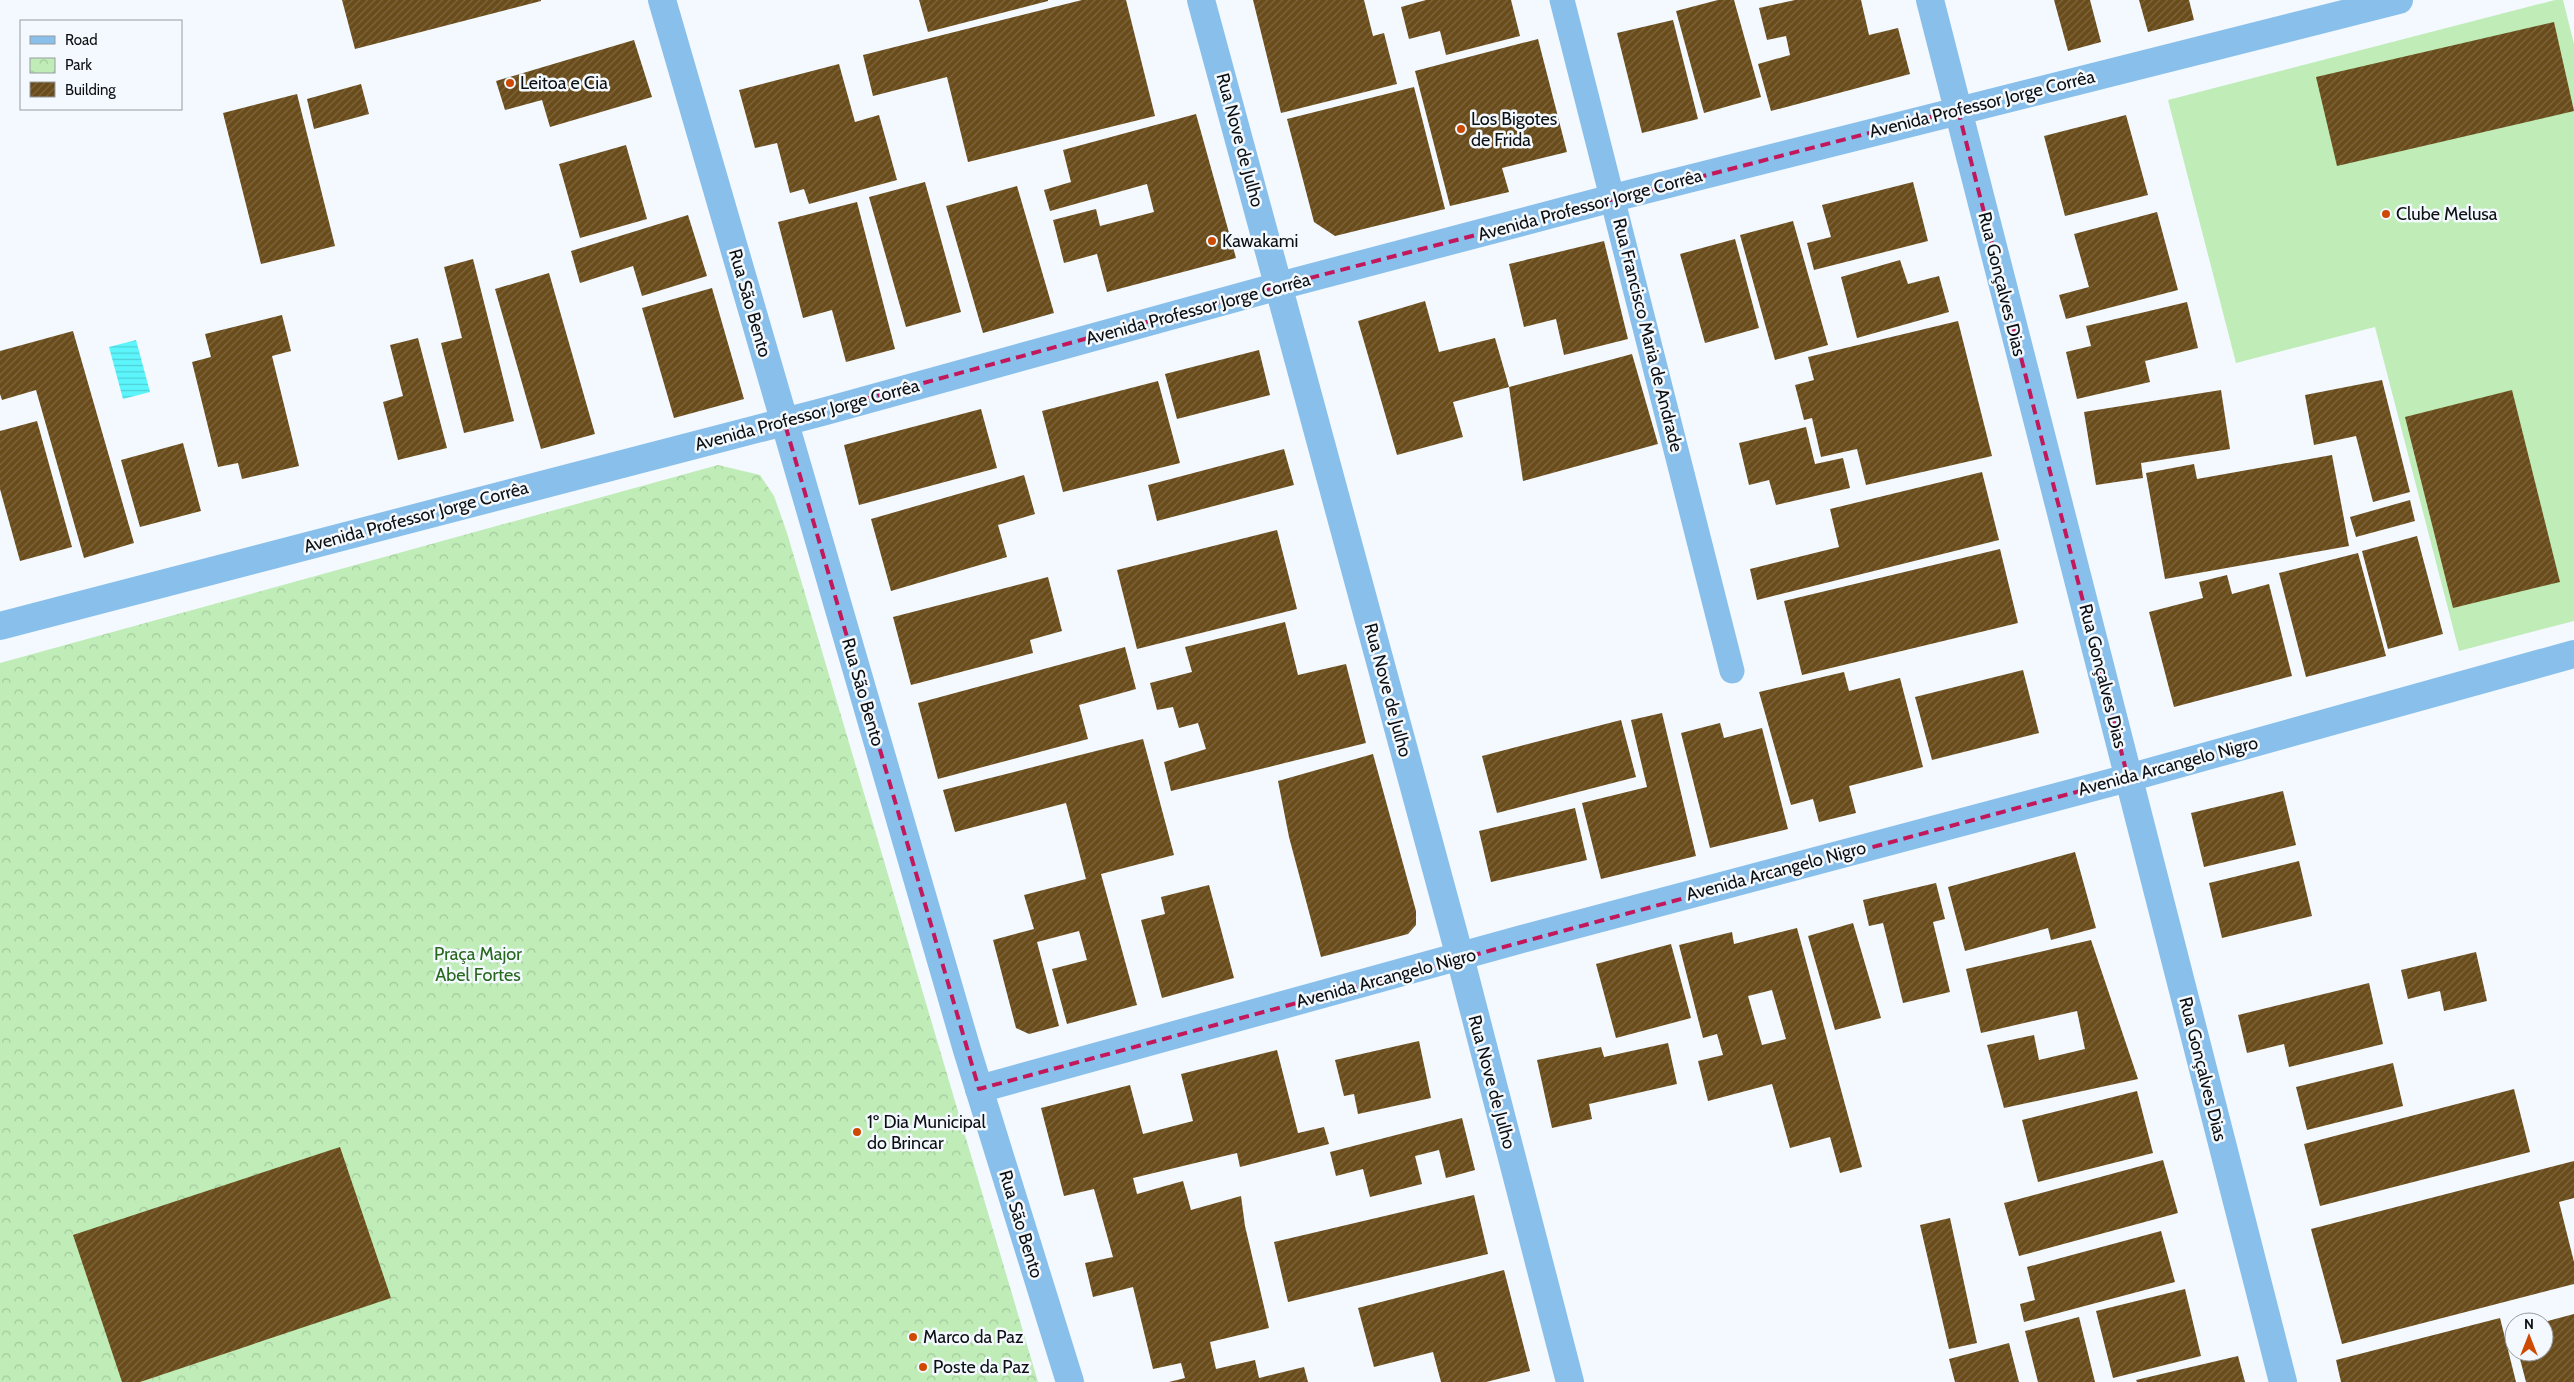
<svg xmlns="http://www.w3.org/2000/svg" width="2574" height="1382" font-family="Cabin,sans-serif">
<defs>
<pattern id="park-crowns" width="20" height="18" patternUnits="userSpaceOnUse" patternTransform="scale(1.25)"><rect width="20" height="18" fill="#bfecb7"/><path d="M2 6a3 3 0 1 1 6 0M12 15a3 3 0 1 1 6 0" fill="none" stroke="#a3c99c"/></pattern>
<pattern id="water-rules" width="6" height="5" patternUnits="userSpaceOnUse" patternTransform="scale(1.25)"><rect width="6" height="5" fill="#5bf5fb"/><path d="M0 2.5h6" fill="none" stroke="#4ed1d6"/></pattern>
<pattern id="building-hatch" width="6" height="6" patternUnits="userSpaceOnUse" patternTransform="scale(1.25)"><rect width="6" height="6" fill="#6a4c1a"/><path d="M-1 1l2-2M0 6l6-6M5 7l2-2" fill="none" stroke="#7d6742"/></pattern>
</defs>
<rect width="100%" height="100%" fill="#f3f9fe"/>
<path fill="#bfecb7" d="M2555,0H2563L2574,44V621L2459,651L2375,327L2236,363L2168,100Z"/>
<path fill="url(#park-crowns)" d="M718,465L760,475L774,496L787,533L1038,1382H0V663Z"/>
<path fill="url(#water-rules)" d="M136,340L150,392L123,399L109,347Z"/>
<path fill="url(#building-hatch)" fill-rule="evenodd" d="M342,0H541V1L355,49Z
M919,0H1048V1L928,32Z
M1082,0H1126L1155,116L968,162L947,77L873,96L863,55Z
M1253,0H1364L1373,36L1384,33L1397,84L1281,113Z
M1426,0H1511L1520,36L1446,55L1440,31L1409,39L1401,7Z
M1718,0H1734L1761,97L1704,113L1676,11Z
M1795,0H1861L1869,35L1898,28L1910,74L1771,111L1758,64L1790,55L1786,36L1767,40L1759,8Z
M2054,0H2090L2101,42L2068,51Z
M2139,0H2189L2194,20L2148,32Z
M1673,20L1698,119L1642,133L1617,33Z
M2554,22L2574,111L2337,166L2316,77Z
M1538,39L1567,152L1502,168L1509,192L1450,206L1415,71Z
M634,40L652,97L550,127L542,100L505,110L496,81Z
M839,64L855,122L879,115L897,180L809,204L804,189L790,193L777,143L755,148L739,90Z
M361,84L369,114L314,129L307,99Z
M1414,87L1445,209L1335,236L1314,222L1287,119Z
M297,94L335,246L261,264L223,113Z
M1196,114L1236,258L1107,292L1097,254L1064,263L1053,220L1096,209L1100,226L1154,212L1147,184L1050,211L1044,190L1071,182L1063,150Z
M2126,115L2148,195L2065,216L2044,136Z
M626,145L647,219L580,238L559,164Z
M925,182L961,312L906,327L869,197Z
M1913,182L1928,241L1814,270L1807,243L1831,237L1822,205Z
M1017,186L1054,313L983,333L946,206Z
M857,202L895,349L846,362L832,310L803,318L778,222Z
M2157,212L2178,290L2066,319L2059,295L2089,287L2074,234Z
M688,215L707,276L642,296L633,266L580,283L571,251Z
M1793,221L1828,345L1775,360L1740,235Z
M1735,239L1759,328L1705,343L1680,254Z
M1604,241L1628,339L1564,355L1556,319L1524,327L1509,264Z
M473,259L514,421L464,433L441,343L462,338L444,267Z
M1900,260L1908,284L1939,276L1949,312L1857,338L1841,277Z
M549,273L595,434L541,449L495,289Z
M712,288L744,399L674,418L642,308Z
M1425,301L1439,352L1495,338L1509,387L1453,402L1463,437L1397,455L1358,321Z
M2187,302L2198,348L2145,361L2150,382L2077,399L2066,352L2091,346L2086,326Z
M282,315L291,351L272,356L299,466L242,479L238,463L218,467L192,362L211,357L205,334Z
M1958,321L1992,456L1866,485L1857,449L1821,457L1812,418L1804,420L1795,385L1814,380L1808,357Z
M73,331L134,543L84,558L36,390L2,400L0,394V351Z
M418,338L447,448L398,460L383,402L403,396L390,345Z
M1259,350L1270,395L1177,419L1165,374Z
M1632,354L1658,444L1523,481L1509,387Z
M2382,380L2410,492L2373,502L2356,436L2314,445L2305,395Z
M1158,381L1180,463L1063,492L1042,411Z
M2221,390L2230,449L2141,463L2143,478L2096,485L2084,412Z
M2512,390L2560,582L2453,608L2405,417Z
M981,409L997,468L859,505L844,445Z
M37,421L72,547L20,561L0,489V431Z
M1806,427L1815,464L1843,458L1850,488L1776,505L1769,480L1749,485L1739,443Z
M183,443L201,511L140,527L121,460Z
M1284,449L1294,485L1157,521L1148,485Z
M2332,455L2349,546L2165,579L2146,473L2194,464L2197,479Z
M1982,472L1999,540L1757,600L1750,569L1839,547L1830,509Z
M1024,475L1035,514L998,525L1007,557L891,591L871,519Z
M2410,500L2415,521L2356,537L2350,517Z
M1277,530L1297,609L1137,649L1117,570Z
M2417,536L2443,634L2388,649L2362,551Z
M2000,549L2018,623L1802,675L1784,601Z
M2358,553L2386,656L2306,677L2279,573Z
M2227,575L2232,594L2269,584L2292,676L2174,707L2149,612L2203,598L2199,582Z
M1048,577L1062,631L1030,640L1033,653L911,685L893,617Z
M1285,622L1298,675L1346,664L1366,743L1171,791L1164,762L1206,749L1198,723L1179,728L1173,707L1157,710L1150,683L1192,672L1185,647Z
M1125,647L1136,689L1079,705L1088,739L938,779L918,703Z
M2023,670L2039,733L1932,760L1915,697Z
M1844,672L1849,691L1900,678L1923,767L1849,786L1856,813L1819,822L1813,799L1791,805L1759,692Z
M1662,713L1696,856L1601,879L1582,803L1647,787L1631,720Z
M1621,720L1636,777L1497,813L1482,756Z
M1720,723L1724,738L1762,728L1788,829L1710,848L1681,733Z
M1143,739L1174,855L1101,874L1137,1005L1067,1024L1052,969L1087,960L1079,931L1037,942L1059,1026L1029,1034L1016,1028L993,940L1034,929L1024,895L1086,879L1066,803L955,832L943,790Z
M1373,754L1416,911V925L1408,934L1321,957L1289,837L1278,781Z
M2283,791L2296,845L2204,867L2191,813Z
M1575,808L1587,860L1491,882L1479,831Z
M2075,852L2096,928L2051,940L2048,928L1965,951L1948,887Z
M2299,861L2312,916L2222,938L2209,883Z
M1936,883L1945,919L1933,922L1950,992L1903,1003L1883,923L1869,926L1863,900Z
M1209,885L1234,978L1162,998L1141,920L1165,914L1161,897Z
M1853,923L1881,1018L1835,1030L1808,936Z
M1797,928L1862,1167L1840,1173L1830,1137L1790,1148L1772,1084L1708,1101L1698,1061L1723,1055L1717,1034L1703,1038L1679,945L1732,932L1734,944ZM1772,990L1786,1039L1762,1045L1748,996Z
M2091,940L2138,1079L2004,1108L1987,1045L2034,1035L2039,1060L2085,1049L2077,1011L1981,1033L1966,969Z
M1671,944L1691,1018L1616,1038L1596,964Z
M2476,952L2487,1001L2444,1011L2440,991L2408,999L2401,970Z
M2369,983L2383,1044L2289,1067L2284,1044L2247,1053L2238,1015Z
M1419,1041L1431,1098L1358,1114L1354,1094L1344,1096L1335,1060Z
M1668,1043L1677,1084L1589,1104L1592,1119L1552,1128L1537,1060L1601,1047L1604,1057Z
M1277,1050L1298,1133L1324,1127L1329,1144L1240,1167L1237,1153L1133,1178L1137,1194L1183,1181L1191,1210L1241,1196L1245,1226L1269,1328L1210,1342L1216,1369L1255,1360L1259,1378L1304,1367L1308,1382H1169L1185,1378L1181,1363L1153,1369L1133,1287L1093,1297L1085,1263L1113,1257L1094,1189L1064,1196L1041,1108L1130,1085L1143,1134L1193,1121L1181,1074Z
M2393,1063L2403,1106L2307,1130L2296,1087Z
M2514,1089L2530,1152L2320,1206L2304,1144Z
M2137,1091L2153,1153L2038,1182L2022,1120Z
M1462,1118L1475,1170L1446,1178L1439,1150L1415,1156L1422,1184L1370,1197L1363,1169L1336,1176L1330,1152Z
M340,1147L391,1298L140,1382H122L73,1235Z
M2163,1160L2178,1213L2019,1256L2004,1203Z
M2574,1161V1198L2559,1202L2574,1262V1284L2342,1344L2311,1229Z
M1474,1195L1488,1254L1288,1302L1274,1242Z
M1950,1218L1977,1343L1949,1349L1920,1225Z
M2161,1231L2175,1282L2024,1322L2020,1304L2035,1300L2027,1267Z
M1504,1270L1530,1371L1486,1382H1441L1433,1352L1374,1367L1358,1308Z
M2185,1289L2201,1356L2113,1378L2096,1311Z
M2574,1314V1382H2526L2520,1359L2533,1356L2532,1352H2544V1322Z
M2079,1317L2095,1382H2038L2025,1331Z
M2500,1318L2516,1382H2341L2336,1360Z
M2009,1343L2019,1382H1955L1949,1359Z
M2238,1356L2245,1382H2137L2136,1380Z"/>
<g fill="none" stroke-linecap="round" stroke-linejoin="round">
<path stroke="#89bfeb" stroke-width="25" d="M1562,0L1732,671"/>
<path stroke="#89bfeb" stroke-width="28" d="M1930,0L2283,1382
M0,626L826,411L1279,286L1613,198L2399,0
M979,1089L1522,939L2128,778L2574,654"/>
<path stroke="#89bfeb" stroke-width="28" d="M662,0L967,1050L1070,1382
M1201,0L1460,957L1570,1382"/>
</g>
<path fill="none" stroke="#c2185b" stroke-width="4" stroke-dasharray="10 6" stroke-linejoin="round" d="M1958,110L2128,778L979,1089L784,421L1279,286Z"/>
<g fill="#ce4901" stroke="#f3f9fe" stroke-width="2">
<circle cx="510" cy="83" r="5"/>
<circle cx="1461" cy="129" r="5"/>
<circle cx="2386" cy="214" r="5"/>
<circle cx="1212" cy="241" r="5"/>
<circle cx="857" cy="1132" r="5"/>
<circle cx="913" cy="1337" r="5"/>
<circle cx="923" cy="1367" r="5"/>
</g>
<g text-anchor="middle" stroke-width="5" stroke-linejoin="round" paint-order="stroke">
<g font-size="18" fill="#0d1012" stroke="#f3f9fe" text-anchor="start">
<text x="520" y="89">Leitoa e Cia</text>
<text x="1471" y="125">Los Bigotes<tspan x="1471" dy="21">de Frida</tspan></text>
<text x="2396" y="220">Clube Melusa</text>
<text x="1222" y="247">Kawakami</text>
<text x="867" y="1128">1º Dia Municipal<tspan x="867" dy="21">do Brincar</tspan></text>
<text x="923" y="1343">Marco da Paz</text>
<text x="933" y="1373">Poste da Paz</text>
</g>
<g font-size="18" fill="#0d1012" stroke="#f3f9fe">
<text transform="translate(1982 104) rotate(-14)" y="6">Avenida Professor Jorge Corrêa</text>
<text transform="translate(1240 140) rotate(75)" y="6">Rua Nove de Julho</text>
<text transform="translate(1590 205) rotate(-15)" y="6">Avenida Professor Jorge Corrêa</text>
<text transform="translate(2002 284) rotate(76)" y="6">Rua Gonçalves Dias</text>
<text transform="translate(750 303) rotate(74)" y="6">Rua São Bento</text>
<text transform="translate(1198 309) rotate(-15)" y="6">Avenida Professor Jorge Corrêa</text>
<text transform="translate(1648 335) rotate(76)" y="6">Rua Francisco Maria de Andrade</text>
<text transform="translate(807 415) rotate(-15)" y="6">Avenida Professor Jorge Corrêa</text>
<text transform="translate(416 517) rotate(-15)" y="6">Avenida Professor Jorge Corrêa</text>
<text transform="translate(2103 676) rotate(76)" y="6">Rua Gonçalves Dias</text>
<text transform="translate(1388 690) rotate(75)" y="6">Rua Nove de Julho</text>
<text transform="translate(863 692) rotate(74)" y="6">Rua São Bento</text>
<text transform="translate(2168 766) rotate(-15)" y="6">Avenida Arcangelo Nigro</text>
<text transform="translate(1776 871) rotate(-15)" y="6">Avenida Arcangelo Nigro</text>
<text transform="translate(1386 978) rotate(-15)" y="6">Avenida Arcangelo Nigro</text>
<text transform="translate(2203 1069) rotate(76)" y="6">Rua Gonçalves Dias</text>
<text transform="translate(1492 1082) rotate(75)" y="6">Rua Nove de Julho</text>
<text transform="translate(1021 1224) rotate(73)" y="6">Rua São Bento</text>
</g>
<g font-size="18" fill="#27681d" stroke="#f3f9fe">
<text x="478" y="960">Praça Major<tspan x="478" dy="21">Abel Fortes</tspan></text>
</g>
</g>
<rect x="20" y="20" width="162" height="90" fill="#f3f9fe" stroke="#979ca0"/>
<rect x="30" y="36" width="25" height="8" fill="#89bfeb" stroke="#979ca0"/>
<text x="65" y="45" font-size="15" fill="#0d1012">Road</text>
<rect x="30" y="58" width="25" height="15" fill="url(#park-crowns)" stroke="#979ca0"/>
<text x="65" y="70" font-size="15" fill="#0d1012">Park</text>
<rect x="30" y="82" width="25" height="15" fill="url(#building-hatch)" stroke="#979ca0"/>
<text x="65" y="95" font-size="15" fill="#0d1012">Building</text>
<g transform="translate(2529 1337)"><circle r="24" fill="#f3f9fe" stroke="#979ca0"/>
<path d="M0-4L9 19L0 12L-9 19Z" fill="#ce4901"/>
<text y="-8" font-size="14" font-weight="bold" text-anchor="middle" fill="#0d1012">N</text>
</g>
</svg>
